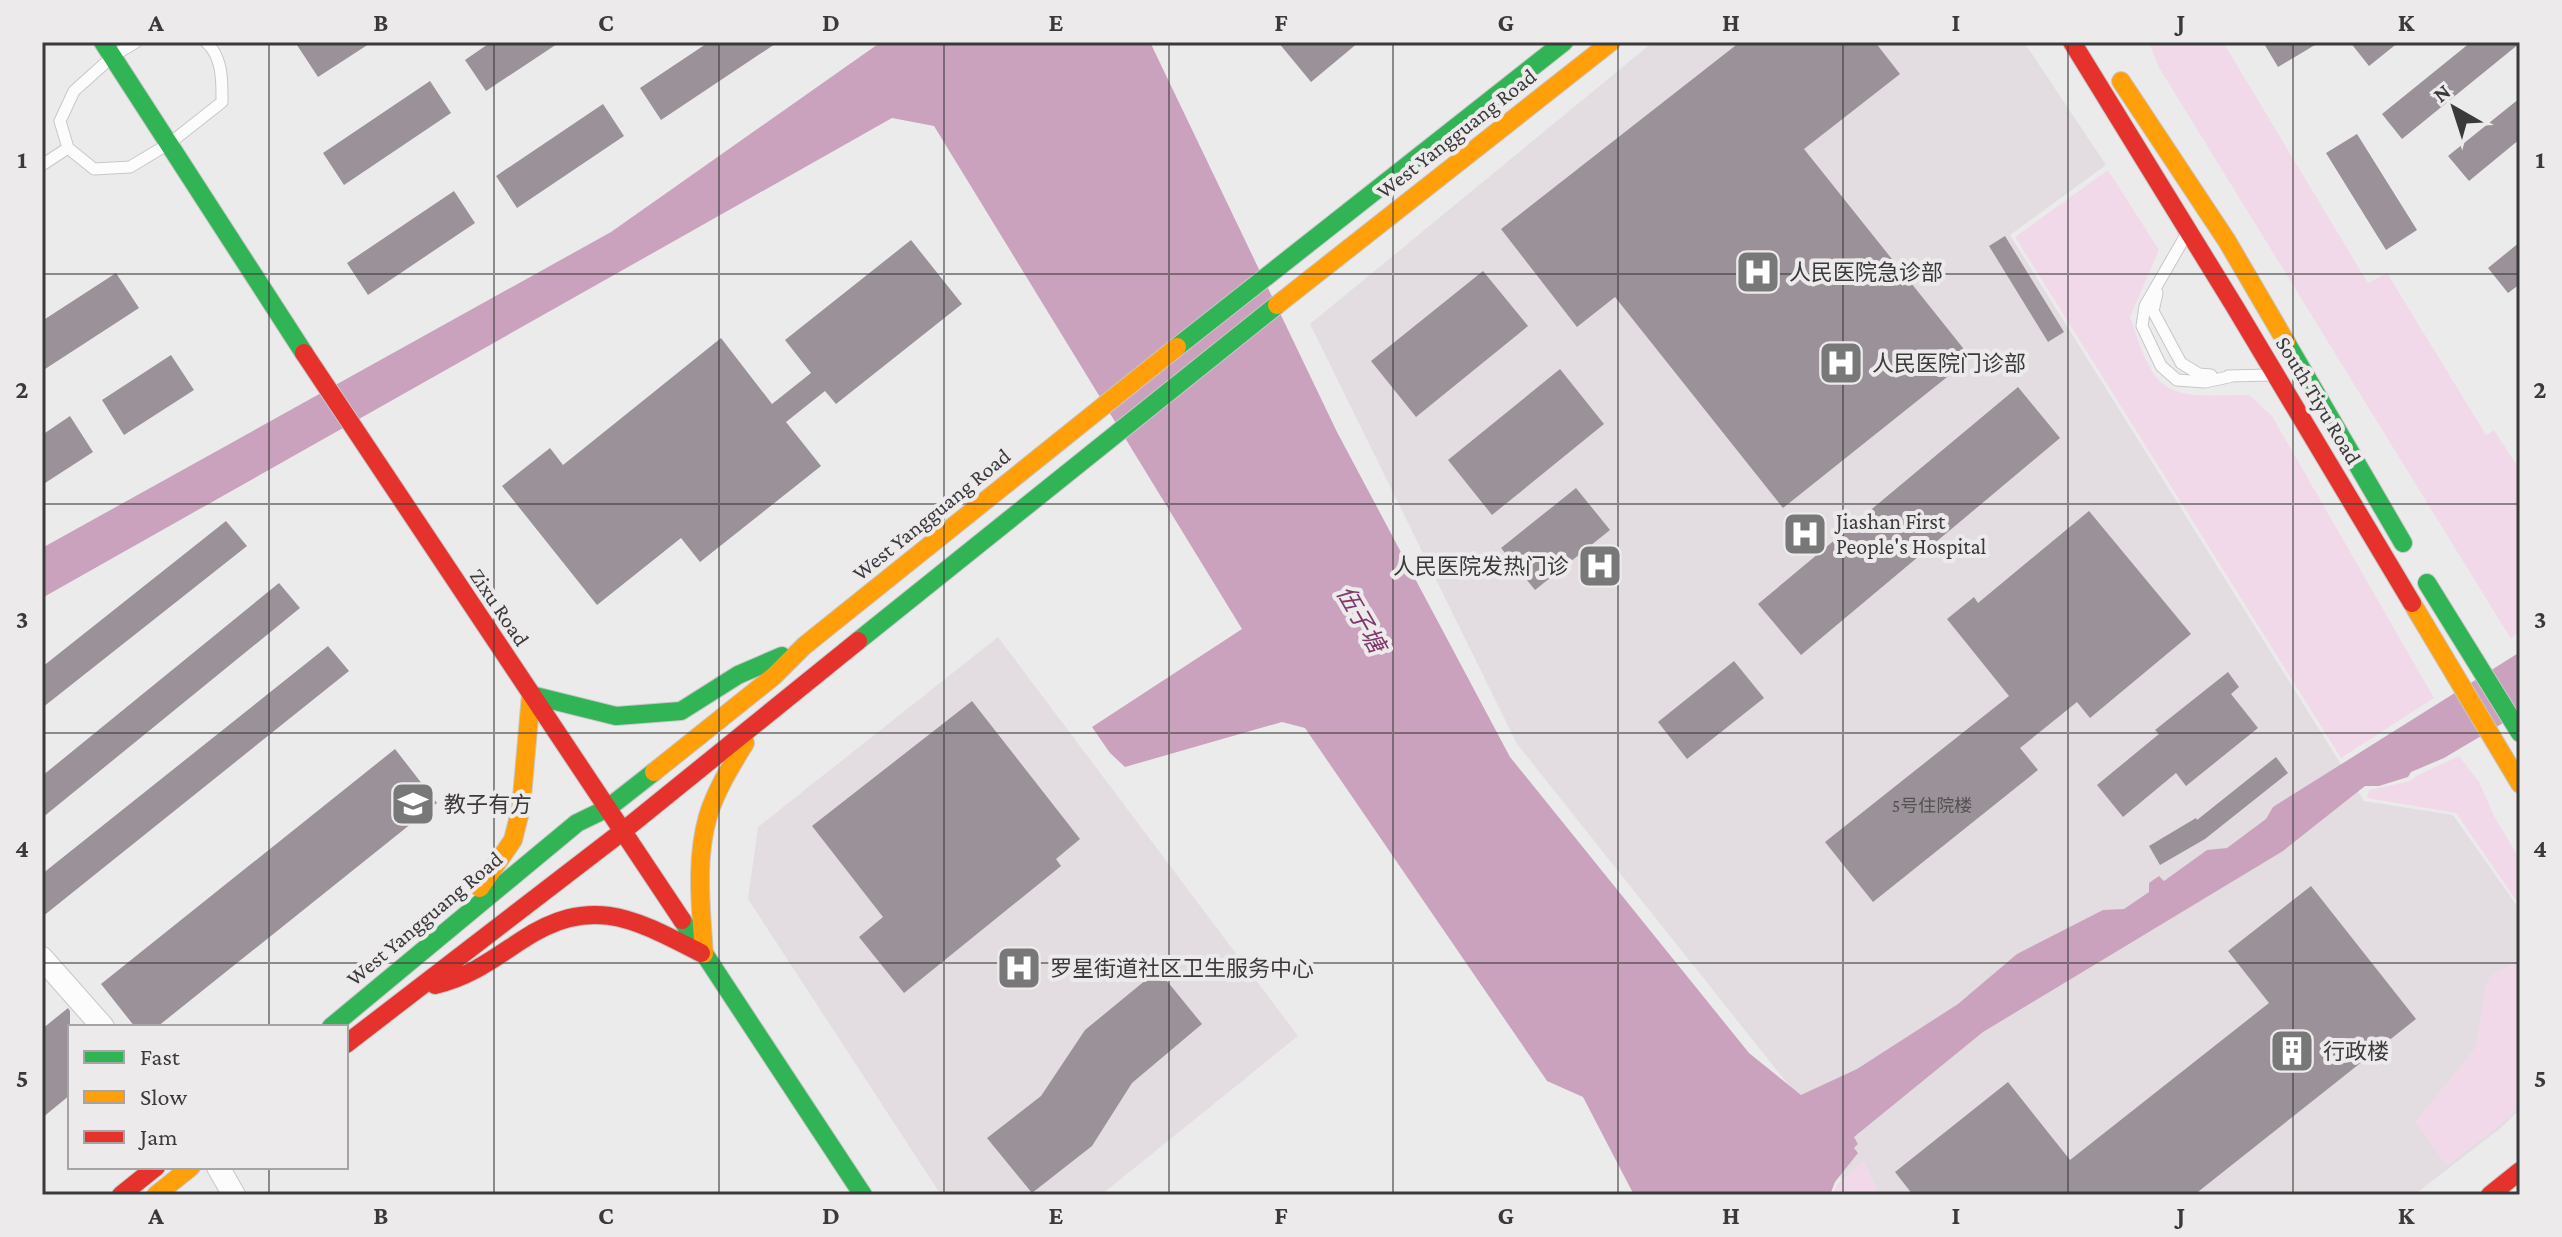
<svg xmlns="http://www.w3.org/2000/svg" width="2562" height="1237" font-family="'Crimson Pro','Noto Sans SC',serif">
<rect width="100%" height="100%" fill="#ecebec"/>
<path fill="#e3dde1" d="M1653,42H2024L2106,165L2010,235L2364,801L2453,815L2520,910V1109L2502,1127L2414,1195H1846L1837,1165L1806,1107L1517,744L1310,324Z
M998,637L1298,1036L1101,1195H941L748,899L758,827Z"/>
<path fill="#f2d9e9" d="M2149,42H2223L2368,283L2387,273L2486,435L2494,430L2520,470V630L2511,639L2158,66Z
M2108,170L2159,250L2130,317C2137,337 2147,371 2163,384C2184,401 2224,394 2249,395L2272,416L2434,698L2341,758L2015,237Z
M2459,756L2479,782L2495,818L2520,859V906L2456,813L2367,798L2369,790L2410,781L2416,776Z
M2520,960V1106L2501,1124L2447,1166L2415,1122L2476,1047L2485,989L2490,976Z
M1864,1161L1880,1195H1832L1838,1183Z"/>
<path fill="#cba2be" d="M881,42H1150L1337,432L1510,757L1749,1053L1801,1095L1857,1069L1958,1004L2017,954L2103,910L2124,909L2149,892V883L2159,876L2164,881L2207,850L2227,848L2266,819L2273,807L2520,652V713L2444,758L2411,772L2408,777L2379,786H2365L2283,851L1983,1032L1854,1137L1858,1144L1854,1148L1858,1153L1835,1182L1830,1195H1634L1583,1097L1547,1081L1305,728L1282,722L1125,767L1110,753L1092,727L1242,629L934,126L892,118L42,598V548L611,232Z"/>
<path fill="#9b9198" d="M295,42H372L318,77Z
M491,42H560L486,91L465,60Z
M709,42H778L661,120L640,88Z
M1278,42H1359L1311,82Z
M1740,42H1875L1900,74L1804,149L1971,358L1783,508L1615,297L1577,327L1501,229Z
M2263,42H2320L2278,67Z
M2350,42H2399L2369,66Z
M2471,42L2520,43L2402,139L2382,114Z
M430,81L451,113L344,185L323,153Z
M2520,98V139L2469,181L2448,156Z
M603,104L624,136L517,208L496,176Z
M2357,134L2417,230L2386,250L2326,153Z
M454,191L475,223L368,295L347,263Z
M2005,236L2064,332L2048,342L1989,246Z
M911,240L962,304L836,404L825,391L786,422L821,466L700,562L681,538L597,605L502,486L550,448L563,465L721,338L772,404L811,373L785,340Z
M2520,242V284L2508,293L2488,268Z
M1483,271L1528,326L1416,417L1371,361Z
M116,273L139,308L42,371V321Z
M171,355L194,390L124,435L102,400Z
M1560,369L1604,424L1492,515L1448,460Z
M2018,387L2060,438L1801,655L1758,604Z
M70,416L93,452L42,485V435Z
M1576,488L1610,530L1535,590L1501,548Z
M2089,511L2191,634L2090,718L2077,702L2020,748L2038,770L1873,902L1825,842L2009,696L1947,619L1974,597L1978,603Z
M226,521L247,546L42,708V667Z
M279,583L300,608L42,818V776Z
M328,646L349,671L42,917V874Z
M1734,661L1764,698L1687,759L1658,722Z
M2228,672L2239,687L2231,694L2258,728L2186,786L2176,773L2123,817L2097,785L2159,734L2155,730Z
M972,701L1080,839L1056,859L1061,866L904,993L859,937L883,917L812,826Z
M395,749L437,803L157,1027H135L101,984Z
M2276,757L2288,773L2205,839L2160,865L2149,846L2196,818L2197,820Z
M2311,886L2416,1019L2194,1195H1913L1895,1172L2008,1082L2070,1160L2269,1003L2228,951Z
M1158,970L1202,1024L1132,1083L1092,1146L1032,1193L987,1138L1041,1096L1085,1030Z
M68,1008L70,1011V1095L42,1118V1029Z"/>
<g fill="none" stroke-linecap="round" stroke-linejoin="round">
<g stroke="#c8c7c8" stroke-width="13">
<path id="lane" d="M136,42L113,56L74,91L60,121L68,148L94,169L130,167L170,143L222,102C222,81 223,57 206,42
M42,165L68,148
M2186,235L2145,306L2142,326L2161,366L2177,380L2205,382L2233,376
M2157,293L2153,311L2181,363L2199,374L2211,375
M2228,376L2271,375"/>
</g>
<g stroke="#c8c7c8" stroke-width="24">
<path id="street" d="M42,958L103,1027
M218,1167L234,1195"/>
</g>
<g stroke="#c8c7c8" stroke-width="20">
<path id="fast" d="M103,42L304,353
M2286,342L2403,543
M1177,347L1564,42
M2427,583L2520,733
M858,641L1277,305
M531,695L616,716L681,711L738,675L782,656
M682,920L863,1195
M331,1027L577,823L608,808L654,772"/>
</g>
<g stroke="#c8c7c8" stroke-width="20">
<path id="slow" d="M2121,81L2227,241L2286,342
M1277,305L1611,42
M2412,603L2520,784
M654,772L774,676L804,646L1177,347
M480,888L513,840L521,808L531,695
M704,954C701,908 695,861 708,816C716,790 731,766 745,743
M156,1195L191,1167"/>
</g>
<g stroke="#c8c7c8" stroke-width="20">
<path id="jam" d="M2072,42L2235,307L2412,603
M304,353L682,920
M435,985C470,977 493,959 522,940C592,894 634,919 701,953
M346,1044L623,831L858,641
M121,1195L156,1167
M2490,1195L2520,1171"/>
</g>
<use href="#lane" stroke="#fcfcfc" stroke-width="11"/>
<use href="#street" stroke="#fcfcfc" stroke-width="22"/>
<use href="#fast" stroke="#30b455" stroke-width="18"/>
<use href="#slow" stroke="#ff9f0a" stroke-width="18"/>
<use href="#jam" stroke="#e5322d" stroke-width="18"/>
</g>
<path fill="none" stroke="#3b3a3b" stroke-width="2" stroke-opacity="0.55" d="M269,42V1027M494,42V1195M719,42V1195M944,42V1195M1169,42V1195M1393,42V1195M1618,42V1195M1843,42V1195M2068,42V1195M2293,42V1195M42,274H2520M42,504H2520M42,733H2520M42,963H2520M269,1167V1195"/>
<defs>
<g id="hospital-square" transform="scale(2.3)"><rect x="-9" y="-9" width="18" height="18" rx="4" fill="#797879" stroke="#edeaec"/><path d="M-5-5h3v3.5h4V-5h3V5h-3V1.5h-4V5h-3Z" fill="#fff"/></g>
<g id="school-square" transform="scale(2.3)"><rect x="-9" y="-9" width="18" height="18" rx="4" fill="#797879" stroke="#edeaec"/><path d="M0-5L7-2L0 1L-7-2ZM-4 1L0 2.5L4 1V4Q0 6-4 4Z" fill="#fff"/></g>
<g id="building-square" transform="scale(2.3)"><rect x="-9" y="-9" width="18" height="18" rx="4" fill="#797879" stroke="#edeaec"/><path d="M-4-6H4V6H1V3H-1V6H-4ZM-2.5-4.3h1.7v1.8h-1.7ZM.8-4.3h1.7v1.8H.8ZM-2.5-1h1.7V.8h-1.7ZM.8-1h1.7V.8H.8Z" fill="#fff"/></g>
</defs>
<g fill-rule="evenodd">
<use href="#hospital-square" x="1758" y="272"/>
<use href="#hospital-square" x="1841" y="363"/>
<use href="#hospital-square" x="1805" y="534"/>
<use href="#hospital-square" x="1600" y="566"/>
<use href="#school-square" x="413" y="804"/>
<use href="#hospital-square" x="1019" y="968"/>
<use href="#building-square" x="2292" y="1051"/>
</g>
<g text-anchor="middle" stroke-width="8" stroke-linejoin="round" paint-order="stroke">
<g font-size="18" fill="#535052">
<text x="1932" y="812">5号住院楼</text>
</g>
<g font-size="22" fill="#3b3a3b" stroke="#edeaec">
<text transform="translate(1456 133) rotate(-38)" y="8">West Yangguang Road</text>
<text transform="translate(2319 400) rotate(59)" y="8">South Tiyu Road</text>
<text transform="translate(931 514) rotate(-39)" y="8">West Yangguang Road</text>
<text transform="translate(500 607) rotate(56)" y="8">Zixu Road</text>
<text transform="translate(424 918) rotate(-40)" y="8">West Yangguang Road</text>
</g>
<g font-size="22" fill="#3b3a3b" stroke="#edeaec" text-anchor="start">
<text x="1789" y="280">人民医院急诊部</text>
<text x="1872" y="371">人民医院门诊部</text>
<text x="1836" y="529">Jiashan First<tspan x="1836" dy="25">People's Hospital</tspan></text>
<text x="1569" y="574" text-anchor="end">人民医院发热门诊</text>
<text x="444" y="812">教子有方</text>
<text x="1050" y="976">罗星街道社区卫生服务中心</text>
<text x="2323" y="1059">行政楼</text>
</g>
<g font-size="24" font-style="italic" fill="#7f386b" stroke="#edeaec">
<text transform="translate(1361 619) rotate(60)" y="8">伍子塘</text>
</g>
</g>
<rect width="2562" height="1237" fill="none" stroke="#edeaec" stroke-width="88"/>
<rect x="68" y="1025" width="280" height="144" fill="#edeaec" stroke="#a6a4a5" stroke-width="2"/>
<rect x="84" y="1051" width="40" height="12" fill="#30b455" stroke="#a6a4a5" stroke-width="2"/>
<text x="140" y="1065" font-size="24" fill="#3b3a3b">Fast</text>
<rect x="84" y="1091" width="40" height="12" fill="#ff9f0a" stroke="#a6a4a5" stroke-width="2"/>
<text x="140" y="1105" font-size="24" fill="#3b3a3b">Slow</text>
<rect x="84" y="1131" width="40" height="12" fill="#e5322d" stroke="#a6a4a5" stroke-width="2"/>
<text x="140" y="1145" font-size="24" fill="#3b3a3b">Jam</text>
<g transform="translate(2454 108) rotate(321)" stroke="#edeaec" stroke-width="6" paint-order="stroke">
<path d="M0-6L14 30L0 20L-14 30Z" fill="#3b3a3b"/>
<text y="-12" font-size="22" font-weight="bold" text-anchor="middle" fill="#3b3a3b">N</text>
</g>
<rect x="44" y="44" width="2474" height="1149" fill="none" stroke="#3b3a3b" stroke-width="3"/>
<g font-size="26" text-anchor="middle" font-weight="bold" fill="#3b3a3b">
<text x="156" y="31">A</text>
<text x="381" y="31">B</text>
<text x="606" y="31">C</text>
<text x="831" y="31">D</text>
<text x="1056" y="31">E</text>
<text x="1281" y="31">F</text>
<text x="1506" y="31">G</text>
<text x="1731" y="31">H</text>
<text x="1956" y="31">I</text>
<text x="2181" y="31">J</text>
<text x="2406" y="31">K</text>
<text x="22" y="168">1</text>
<text x="2540" y="168">1</text>
<text x="22" y="398">2</text>
<text x="2540" y="398">2</text>
<text x="22" y="628">3</text>
<text x="2540" y="628">3</text>
<text x="22" y="857">4</text>
<text x="2540" y="857">4</text>
<text x="22" y="1087">5</text>
<text x="2540" y="1087">5</text>
<text x="156" y="1224">A</text>
<text x="381" y="1224">B</text>
<text x="606" y="1224">C</text>
<text x="831" y="1224">D</text>
<text x="1056" y="1224">E</text>
<text x="1281" y="1224">F</text>
<text x="1506" y="1224">G</text>
<text x="1731" y="1224">H</text>
<text x="1956" y="1224">I</text>
<text x="2181" y="1224">J</text>
<text x="2406" y="1224">K</text>
</g>
</svg>
